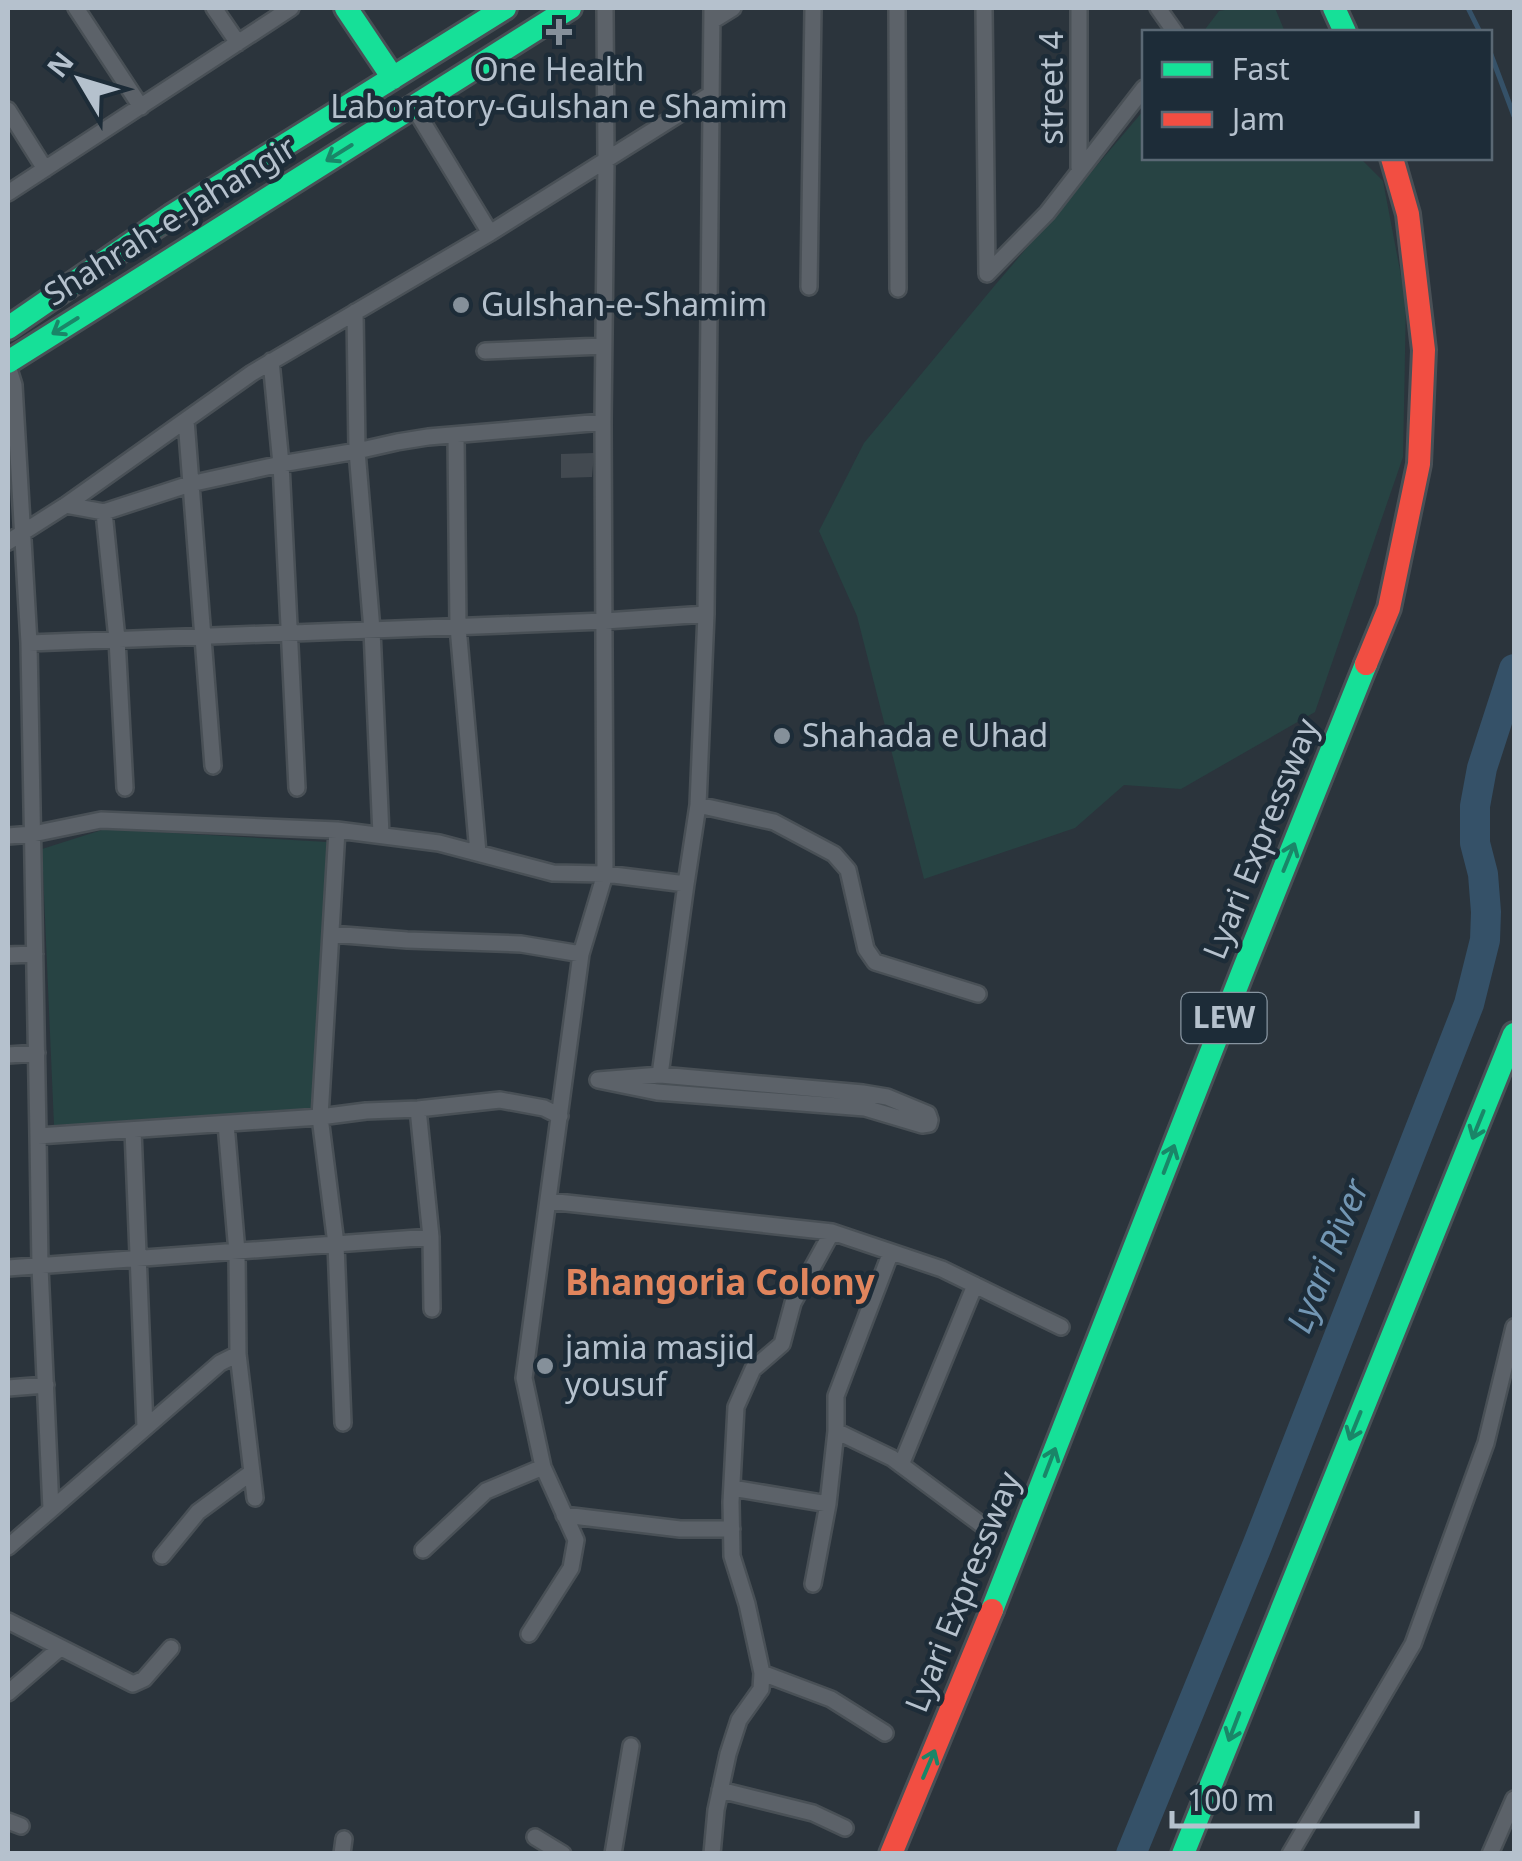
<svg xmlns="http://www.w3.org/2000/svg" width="1522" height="1861" font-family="'Noto Sans',sans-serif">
<rect width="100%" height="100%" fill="#2b343c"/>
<path fill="#274343" d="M1236,8H1275L1285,32H1203L1219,11Z
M1144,110V158H1360L1383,181L1406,302L1403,457L1315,712L1181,789L1124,785L1075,828L924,879L857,616L819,531L864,443L996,284Z
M105,829L327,842L313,1115L54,1125L42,849Z"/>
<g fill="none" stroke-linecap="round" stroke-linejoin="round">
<path stroke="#355168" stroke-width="5" d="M1468,8L1480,32
M1490,52L1514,116"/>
<path stroke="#355168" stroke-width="30" d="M1131,1854L1257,1546L1469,1004L1485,940L1486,912L1483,874L1475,843V806L1482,768L1514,669"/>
</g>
<path fill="#424950" d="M594,453L592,477L561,478V454Z"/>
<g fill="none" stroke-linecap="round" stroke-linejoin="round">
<g stroke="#495056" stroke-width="20">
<path id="street" d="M76,8L141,107
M214,8L238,43
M897,8L898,289
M984,8L987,274
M1079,8V168
M1158,8L1175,32
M712,21L733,8
M413,106L490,233
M8,110L45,169
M8,193L291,8
M987,274L1047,213L1144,88
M809,287L813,8
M355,312L357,451L372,630L381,835
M485,351L603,346
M271,361L281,464L297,788
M8,366L14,385L29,643L38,1136L320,1117L337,830
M186,420L213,766
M456,436L458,627L478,853
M66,505L104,512L190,484L281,464L357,451L397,442L428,437L603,422
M104,512L117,639L125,788
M8,542L66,505L252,373L490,233L711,94
M29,643L605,621L706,614
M698,805L774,822L834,854L848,870L866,949L875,962L978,994
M8,836L33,834L101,820L337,830L439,843L553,873L605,874L686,884L698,805L706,614L712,8
M331,934L407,940L521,944L581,954
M8,955L35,954
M8,1055L37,1053
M660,1075L863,1093L887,1097L928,1114L930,1120L929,1124L922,1125L865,1108L657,1092L598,1080Z
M660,1075L686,884
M418,1109L431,1237L432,1309
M226,1124L237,1252L238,1354L255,1498
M133,1130L145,1427
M38,1136L40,1267L51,1509
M548,1201L832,1232L942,1269L1061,1327
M8,1268L431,1237
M8,1388L46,1385
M343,1423L336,1244L320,1117L366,1111L418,1109L500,1100L544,1108L560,1116
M836,1431L892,1458L982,1525
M901,1465L975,1285
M732,1488L828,1504
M564,1515L680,1529H732
M8,1547L220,1363L238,1354
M423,1550L486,1491L543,1467
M162,1556L198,1512L252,1472
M813,1584L828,1504L836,1431V1396L891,1252
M8,1621L133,1684L144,1679L171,1648
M529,1634L571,1568L576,1540L543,1467L524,1378L581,954L605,874L603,422L606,160L605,8
M762,1673L831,1699L885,1733
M8,1693L60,1648
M720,1790L813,1813L845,1828
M8,1821L21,1826
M535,1837L563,1854
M342,1854L344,1839
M613,1854L631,1746
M712,1854L716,1810L728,1754L739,1720L761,1689L762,1673L747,1604L732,1556L731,1502L736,1407L753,1369L782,1344L793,1303L832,1232
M1290,1854L1413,1644L1486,1443L1514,1327
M1490,1854L1514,1799"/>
</g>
<g stroke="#495056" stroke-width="28">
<path id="fast" d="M346,8L393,78
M1334,8L1345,32
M8,328L171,216L505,8
M8,362L570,8
M992,1610L1242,973L1366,664
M1183,1854L1514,1034"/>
</g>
<g stroke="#495056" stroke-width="28">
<path id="jam" d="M1366,664L1389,608L1419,464L1424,350L1408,214L1392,158
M891,1854L992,1610"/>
</g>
<use href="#street" stroke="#5c6269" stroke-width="15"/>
<use href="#fast" stroke="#16e098" stroke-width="22"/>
<use href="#jam" stroke="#f24e42" stroke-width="22"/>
</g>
<defs><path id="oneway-shaft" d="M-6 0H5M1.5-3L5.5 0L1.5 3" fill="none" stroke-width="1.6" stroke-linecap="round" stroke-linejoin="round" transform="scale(2.5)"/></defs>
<g stroke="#1a8668">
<use href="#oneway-shaft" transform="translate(339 153) rotate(148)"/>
<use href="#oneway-shaft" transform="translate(65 326) rotate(148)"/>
<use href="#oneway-shaft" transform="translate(1289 857) rotate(-68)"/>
<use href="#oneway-shaft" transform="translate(1478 1125) rotate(112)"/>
<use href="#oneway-shaft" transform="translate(1169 1159) rotate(-69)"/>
<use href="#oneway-shaft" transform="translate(1355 1426) rotate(112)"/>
<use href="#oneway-shaft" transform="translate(1050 1462) rotate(-69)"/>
<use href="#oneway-shaft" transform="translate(1234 1727) rotate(111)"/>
<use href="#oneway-shaft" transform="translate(929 1764) rotate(-67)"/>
</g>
<g fill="#85909a" stroke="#1d2c38" stroke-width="4">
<path d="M554 17h10v10h10v10h-10v10h-10v-10h-10v-10h10z"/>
<circle cx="461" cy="305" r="10"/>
<circle cx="782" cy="736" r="10"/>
<circle cx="545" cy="1366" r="10"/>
</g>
<g text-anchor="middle" stroke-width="9" stroke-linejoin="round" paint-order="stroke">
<rect fill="#1d2c38" stroke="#8794a0" stroke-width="2.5" x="1181.5" y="993" width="85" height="50" rx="8"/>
<g font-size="30" font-weight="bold" fill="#b5c1cd">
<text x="1224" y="1028">LEW</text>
</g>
<g font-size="32" fill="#b5c1cd" stroke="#1d2c38" text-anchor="start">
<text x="559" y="81" text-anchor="middle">One Health<tspan x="559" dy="37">Laboratory-Gulshan e Shamim</tspan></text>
<text x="481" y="316">Gulshan-e-Shamim</text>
<text x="802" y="747">Shahada e Uhad</text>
<text x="565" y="1359">jamia masjid<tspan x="565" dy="37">yousuf</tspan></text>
</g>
<g font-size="32" fill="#b5c1cd" stroke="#1d2c38">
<text transform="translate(1052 88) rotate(-90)" y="11">street 4</text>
<text transform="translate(170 221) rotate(-32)" y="11">Shahrah-e-Jahangir</text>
<text transform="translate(1261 839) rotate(-68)" y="11">Lyari Expressway</text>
<text transform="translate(963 1592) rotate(-68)" y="11">Lyari Expressway</text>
</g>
<g font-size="35" font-style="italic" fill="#7296b3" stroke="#1d2c38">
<text transform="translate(1328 1256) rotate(-68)" y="12">Lyari River</text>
</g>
<g font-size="35" font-weight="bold" fill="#e0855d" stroke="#1d2c38">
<text x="720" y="1295">Bhangoria Colony</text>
</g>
</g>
<rect width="1522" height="1861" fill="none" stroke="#b5c1cd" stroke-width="20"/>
<rect x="1142" y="30" width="350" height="130" fill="#1d2c38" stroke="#5a6874" stroke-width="2.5"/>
<rect x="1162" y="62" width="50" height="15" fill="#16e098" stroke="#5a6874" stroke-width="2.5"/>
<text x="1232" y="80" font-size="30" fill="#b5c1cd">Fast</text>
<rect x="1162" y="112" width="50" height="15" fill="#f24e42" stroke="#5a6874" stroke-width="2.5"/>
<text x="1232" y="130" font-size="30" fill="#b5c1cd">Jam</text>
<g transform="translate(80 80) rotate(308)" stroke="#1d2c38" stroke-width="8" paint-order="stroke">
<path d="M0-8L18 38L0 25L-18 38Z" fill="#b5c1cd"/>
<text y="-15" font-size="28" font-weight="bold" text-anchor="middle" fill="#b5c1cd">N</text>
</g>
<path d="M1172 1811v15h245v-15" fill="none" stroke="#b5c1cd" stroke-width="5"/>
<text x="1187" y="1811" font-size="30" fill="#b5c1cd" stroke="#1d2c38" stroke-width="8" paint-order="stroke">100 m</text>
</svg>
